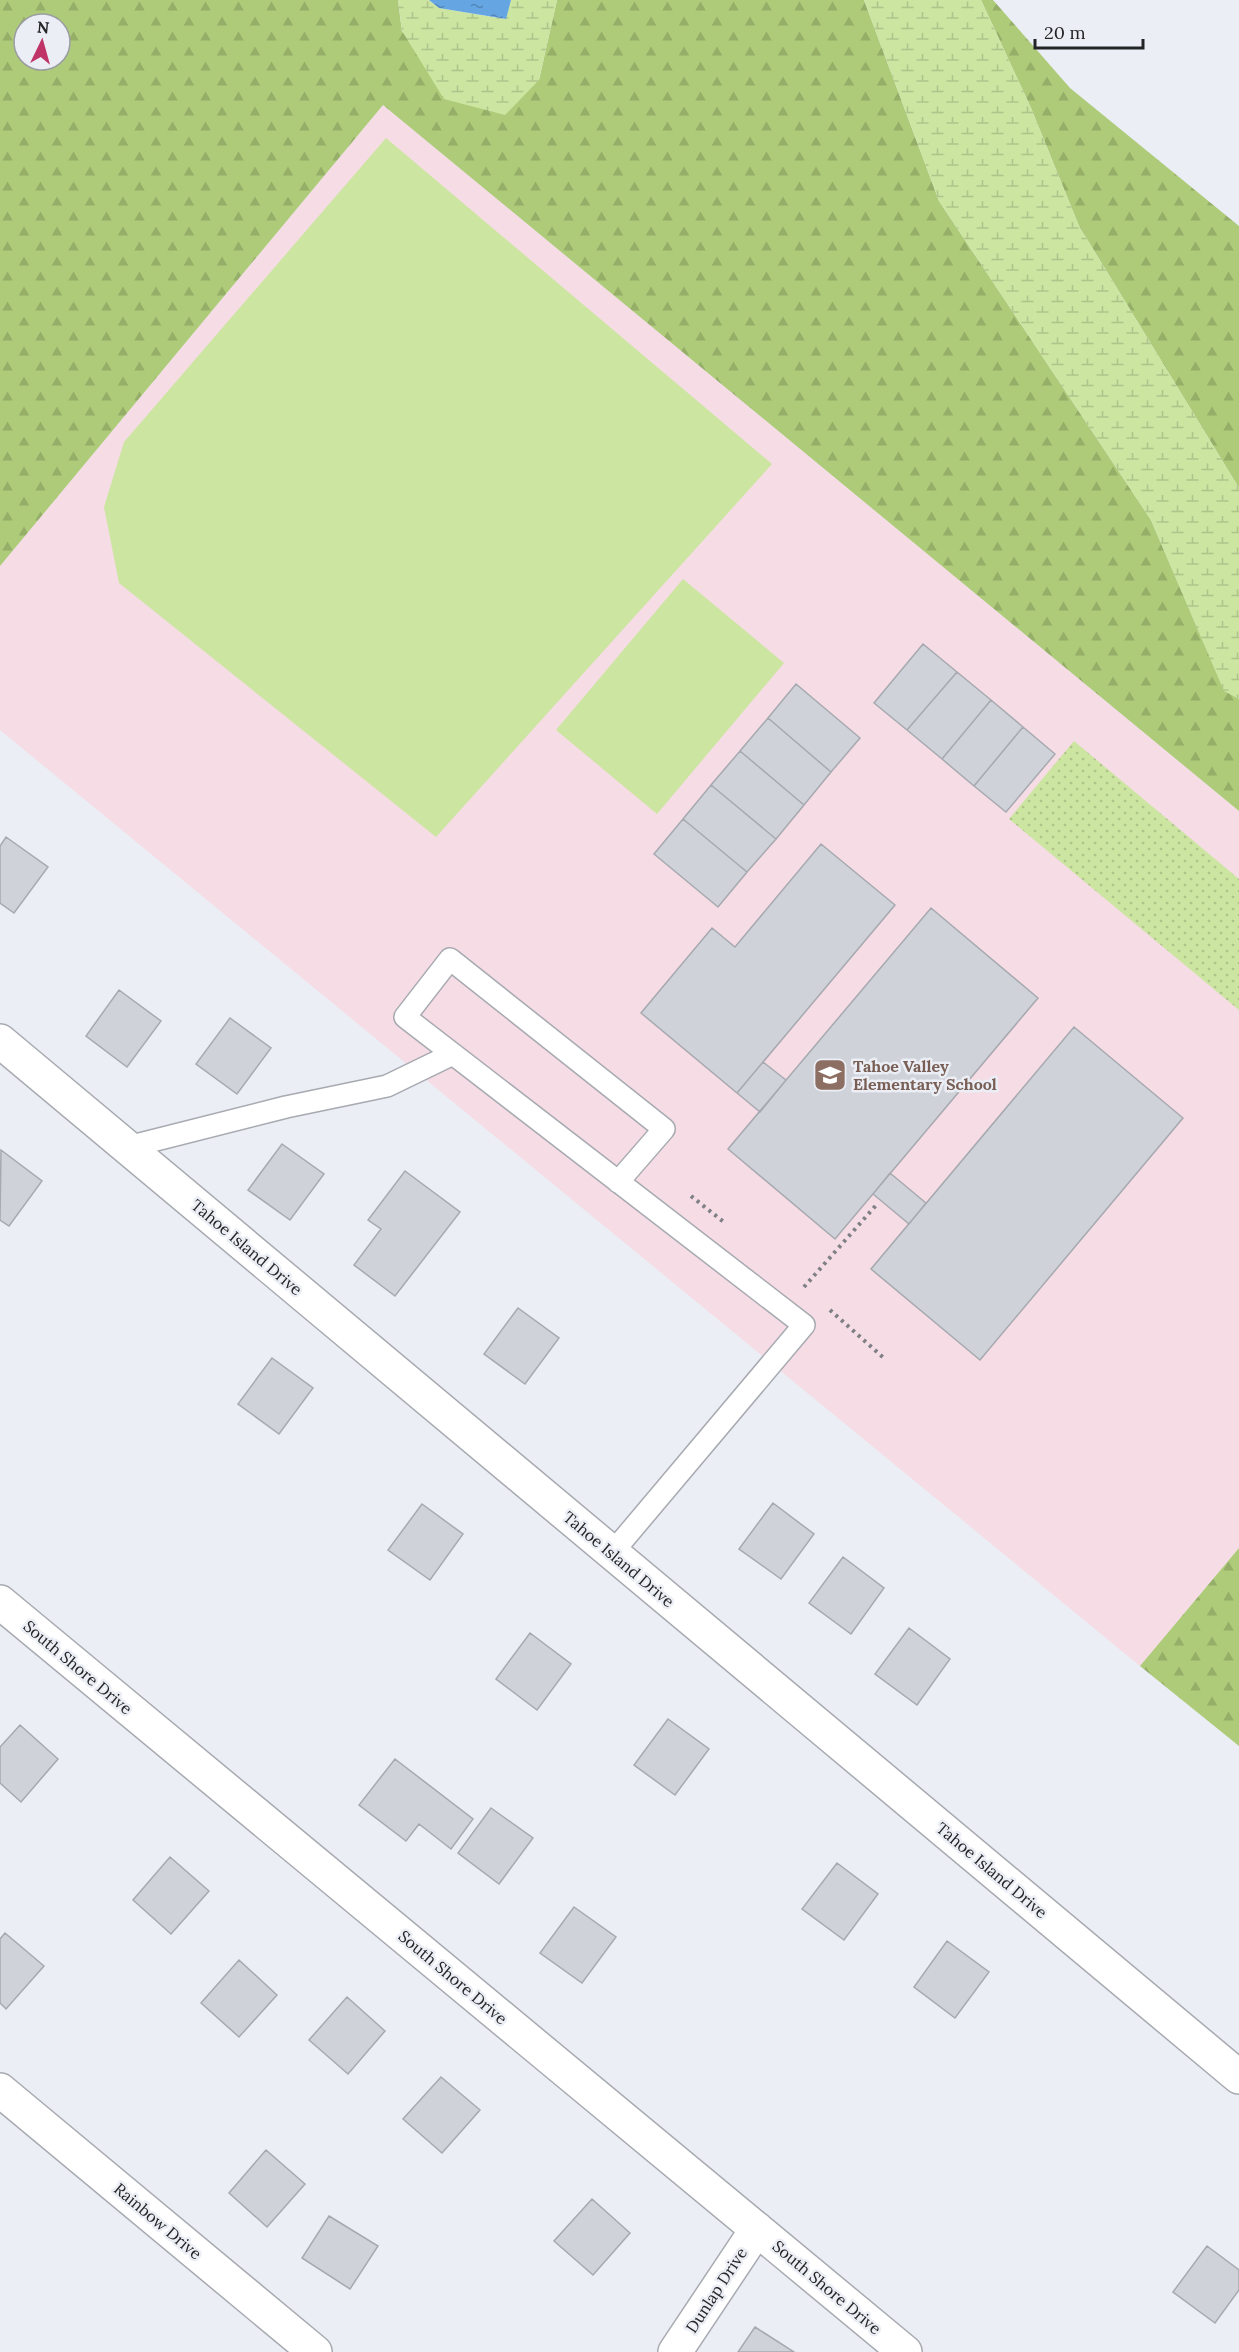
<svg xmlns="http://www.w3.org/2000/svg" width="1239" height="2352" font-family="Lora,serif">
<defs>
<pattern id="forest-firs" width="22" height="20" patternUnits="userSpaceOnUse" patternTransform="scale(1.5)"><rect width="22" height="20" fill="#aecb79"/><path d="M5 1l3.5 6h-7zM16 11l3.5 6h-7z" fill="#95ae68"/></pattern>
<pattern id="wetland-marsh" width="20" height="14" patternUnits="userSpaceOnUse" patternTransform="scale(1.5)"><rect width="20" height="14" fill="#cce5a1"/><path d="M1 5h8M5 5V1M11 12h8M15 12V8" fill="none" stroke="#afc48a"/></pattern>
<pattern id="park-dots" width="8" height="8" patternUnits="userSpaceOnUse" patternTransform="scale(1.5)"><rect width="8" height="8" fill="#cce5a1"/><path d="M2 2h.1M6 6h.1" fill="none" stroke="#afc48a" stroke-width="1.8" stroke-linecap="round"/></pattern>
<pattern id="water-ripples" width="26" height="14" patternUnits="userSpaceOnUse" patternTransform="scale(1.5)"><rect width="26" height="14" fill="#64a5e2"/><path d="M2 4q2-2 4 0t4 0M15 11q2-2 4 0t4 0" fill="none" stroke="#5286b7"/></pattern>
</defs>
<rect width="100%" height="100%" fill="#ebeef5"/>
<path fill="#f6dce4" d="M383,105L1239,811V1548L1140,1666L0,730V566Z"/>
<path fill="url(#forest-firs)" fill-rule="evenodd" d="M0,0H398L402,32L539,80L557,0H864L939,201L1151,520L1224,690L1239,699V811L383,105L0,566ZM24,24H60V60H24Z
M981,0H993L1070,88L1239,226V488L1079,226L1031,108Z
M1239,1548V1746L1140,1666Z"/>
<path fill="url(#wetland-marsh)" d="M398,0H429L439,8L505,19L511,0H557L539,80L505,115L444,99L402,31Z
M864,0H981L1031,108L1079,226L1239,488V699L1224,691L1151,520L939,201Z"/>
<path fill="url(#park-dots)" d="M1074,741L1239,879V1010L1009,819Z"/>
<path fill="#cce5a1" d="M386,138L772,464L436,837L119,583L104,507L124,442Z
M683,579L784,663L657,814L556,730Z"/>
<path fill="url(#water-ripples)" d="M429,0H511L506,19L439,8Z"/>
<path fill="#cfd2d9" stroke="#a6a9af" stroke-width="1.5" d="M923,644L957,672L907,730L874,703Z
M957,672L991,700L942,759L907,730Z
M796,684L860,738L831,772L768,718Z
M991,700L1023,727L974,786L942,759Z
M768,718L831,772L804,805L740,751Z
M1023,727L1055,754L1006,812L974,786Z
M740,751L804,805L776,839L711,785Z
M711,785L776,839L747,872L683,819Z
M683,819L747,872L718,907L654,854Z
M6,837L48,867L14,913L0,903V846Z
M821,844L895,905L737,1093L641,1013L712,928L735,947Z
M931,908L1038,998L835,1239L728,1149Z
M119,990L161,1021L127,1067L86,1036Z
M230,1018L271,1048L237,1094L196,1064Z
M1074,1027L1183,1118L980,1360L871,1269Z
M763,1062L786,1080L760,1112L737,1093Z
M282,1144L324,1174L290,1220L248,1190Z
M1,1150L42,1181L9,1226L0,1220Z
M405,1171L460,1212L395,1296L354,1265L381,1229L368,1220Z
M890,1173L926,1203L909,1224L873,1194Z
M518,1308L559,1338L525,1384L484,1354Z
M272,1358L313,1388L279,1434L238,1404Z
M773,1503L814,1534L781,1579L739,1549Z
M422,1504L463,1534L430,1580L388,1550Z
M843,1557L884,1588L851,1634L809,1603Z
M909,1628L950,1659L917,1705L875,1674Z
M530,1633L571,1664L537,1710L496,1679Z
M668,1719L709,1749L675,1795L634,1765Z
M20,1725L58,1759L21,1802L0,1783V1747Z
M395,1759L473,1819L451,1849L419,1824L406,1841L359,1805Z
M491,1808L533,1838L499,1884L458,1853Z
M170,1857L209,1891L171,1934L133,1900Z
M837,1863L878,1894L844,1940L802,1909Z
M574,1907L616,1937L582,1983L540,1953Z
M5,1933L44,1966L6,2009L0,2003V1939Z
M947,1941L989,1972L955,2018L914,1987Z
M239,1960L277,1995L239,2037L201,2003Z
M347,1997L385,2031L348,2074L309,2040Z
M441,2077L480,2110L442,2153L403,2119Z
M266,2150L305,2184L267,2227L229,2193Z
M592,2199L630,2233L593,2275L554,2241Z
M329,2216L378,2246L350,2289L302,2258Z
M1207,2246L1239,2270V2290L1215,2323L1173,2292Z
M755,2327L794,2352H738Z"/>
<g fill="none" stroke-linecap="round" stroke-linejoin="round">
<g stroke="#a7aab0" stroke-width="24">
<path id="lane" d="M128,1147L286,1107L387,1086L453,1054
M612,1553L804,1325L405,1017L450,959L664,1129L618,1182"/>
</g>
<g stroke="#a7aab0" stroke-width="36">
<path id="street" d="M0,1602L905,2352
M0,2090L315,2352
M675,2352L757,2229"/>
</g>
<g stroke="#a7aab0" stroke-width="36">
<path id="secondary" d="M0,1041L1239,2077"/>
</g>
<path stroke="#7f8085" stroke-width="4" stroke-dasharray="3 4.5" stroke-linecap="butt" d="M691,1196L725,1223
M804,1287L878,1203
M830,1310L885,1359"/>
<use href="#lane" stroke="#fff" stroke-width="21"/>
<use href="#street" stroke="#fff" stroke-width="33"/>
<use href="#secondary" stroke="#fff" stroke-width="33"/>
</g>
<defs>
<g id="school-square" transform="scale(1.725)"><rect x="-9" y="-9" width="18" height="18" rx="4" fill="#8d6e63" stroke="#ebeef5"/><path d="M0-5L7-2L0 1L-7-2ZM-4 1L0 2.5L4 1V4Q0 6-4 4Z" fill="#fff"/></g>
</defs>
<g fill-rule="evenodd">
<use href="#school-square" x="830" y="1075"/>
</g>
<g text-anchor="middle" stroke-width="5" stroke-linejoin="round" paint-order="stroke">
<g font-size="16" font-weight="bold" fill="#785e54" stroke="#ebeef5" text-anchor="start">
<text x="853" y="1072">Tahoe Valley<tspan x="853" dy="18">Elementary School</tspan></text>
</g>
<g font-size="16" fill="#232426" stroke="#ebeef5">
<text transform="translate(247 1247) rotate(40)" y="6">Tahoe Island Drive</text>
<text transform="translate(619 1559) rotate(40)" y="6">Tahoe Island Drive</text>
<text transform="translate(78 1667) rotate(40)" y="6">South Shore Drive</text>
<text transform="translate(992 1870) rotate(40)" y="6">Tahoe Island Drive</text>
<text transform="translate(453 1977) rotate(40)" y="6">South Shore Drive</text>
<text transform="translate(158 2221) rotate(40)" y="6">Rainbow Drive</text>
<text transform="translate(827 2287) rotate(40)" y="6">South Shore Drive</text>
<text transform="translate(716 2290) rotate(-57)" y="6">Dunlap Drive</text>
</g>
</g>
<g transform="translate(42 42) rotate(5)"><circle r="28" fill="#ebeef5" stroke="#9b9da2" stroke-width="1.5"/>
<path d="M0-4.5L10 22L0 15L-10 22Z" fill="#bf3367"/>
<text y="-9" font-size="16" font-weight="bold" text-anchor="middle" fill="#232426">N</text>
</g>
<path d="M1035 39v9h108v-9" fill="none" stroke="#232426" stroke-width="3"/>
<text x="1044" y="39" font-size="18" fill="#232426" stroke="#ebeef5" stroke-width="4.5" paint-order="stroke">20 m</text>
</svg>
